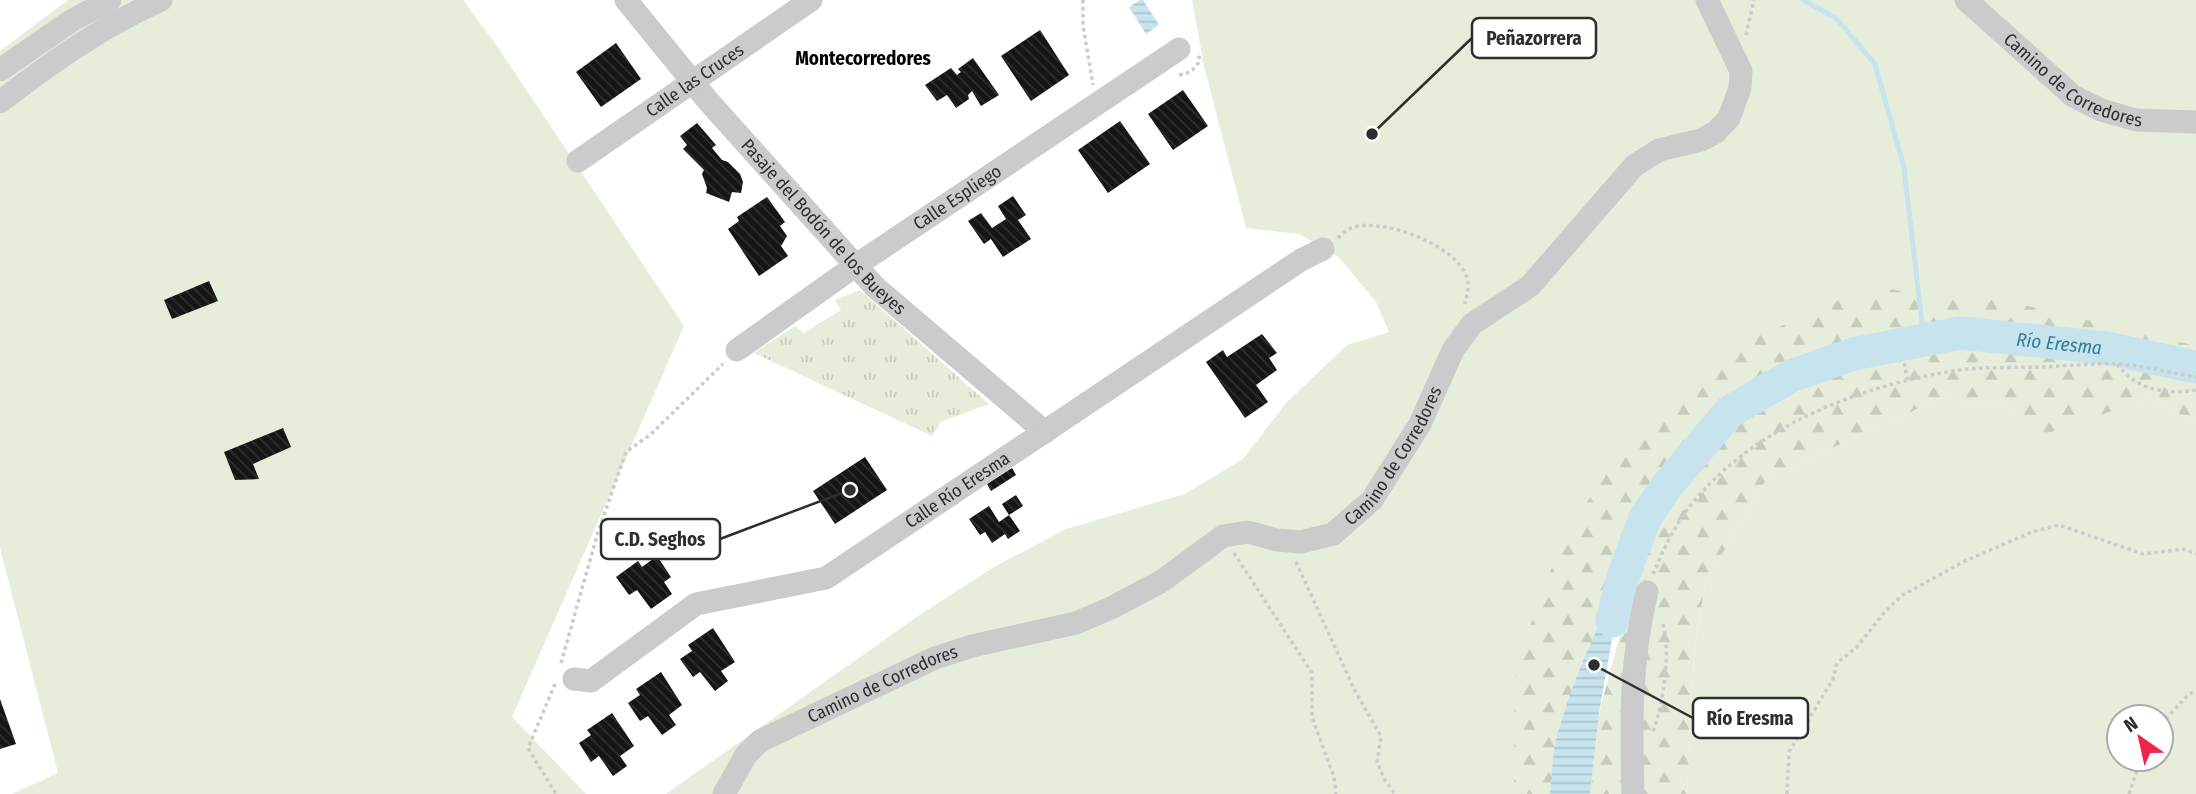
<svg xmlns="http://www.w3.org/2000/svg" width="2196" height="794" font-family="'Fira Sans Condensed',sans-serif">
<defs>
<pattern id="forest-firs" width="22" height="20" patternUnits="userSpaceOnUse" patternTransform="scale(1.75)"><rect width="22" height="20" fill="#e7eddb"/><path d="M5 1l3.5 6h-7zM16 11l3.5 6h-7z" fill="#c6ccbc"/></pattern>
<pattern id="park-tufts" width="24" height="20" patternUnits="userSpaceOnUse" patternTransform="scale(1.75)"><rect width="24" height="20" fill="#e7eddb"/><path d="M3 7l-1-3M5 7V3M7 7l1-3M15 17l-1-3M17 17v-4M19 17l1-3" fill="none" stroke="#c6ccbc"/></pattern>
<pattern id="water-rules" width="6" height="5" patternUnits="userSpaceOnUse" patternTransform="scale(1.75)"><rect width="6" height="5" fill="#c6e3ee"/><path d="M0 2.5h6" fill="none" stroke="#aac3cc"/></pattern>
<pattern id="building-back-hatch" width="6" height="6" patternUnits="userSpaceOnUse" patternTransform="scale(1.75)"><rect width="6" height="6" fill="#151515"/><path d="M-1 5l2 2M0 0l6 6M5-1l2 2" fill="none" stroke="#2f2f2f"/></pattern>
</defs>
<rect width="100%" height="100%" fill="#fff"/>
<path fill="#e7eddb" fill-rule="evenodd" d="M68,0H463L497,46L684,326L512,717L586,794H12L58,773L0,548V51Z
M1192,0H2196V367L1729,412L1666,487L1645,518L1623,577L1569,794H666L918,616L994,567L1066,529L1185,494L1243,459L1286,403L1347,345L1389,332L1376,302L1339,257L1299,234L1246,228L1204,66Z
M1941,398L2008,407L2037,436L2149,398L2196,423V794H1687L1694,655L1705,583L1767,478ZM2119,717H2161V759H2119Z"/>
<path fill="url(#forest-firs)" d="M1892,289L1918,296L2008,301L2196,346V423L2149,398L2037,437L2008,407L1941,398L1767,478L1705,583L1694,655L1687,794H1590L1599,713L1637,572L1688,440L1625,543L1591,652L1570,794H1514L1515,667L1563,537L1643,420L1759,336L1839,300Z"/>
<path fill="url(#park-tufts)" d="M860,290L989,404L941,422L932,436L754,353L795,326L804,333L841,310L835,300Z"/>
<path fill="url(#water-rules)" d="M1140,0H1143L1159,25L1146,34L1129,7Z
M1623,577L1599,713L1590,794H1550C1552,776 1552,757 1556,740C1571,682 1596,629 1623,577Z"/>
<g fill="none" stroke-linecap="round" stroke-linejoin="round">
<path stroke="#c6e3ee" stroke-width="5" d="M1803,0L1836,18L1875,64L1904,168L1924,340"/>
<path stroke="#c6e3ee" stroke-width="33" id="s1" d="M1612,621L1623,577L1645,518L1666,487L1729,412L1791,376L1853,354L1960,333L2106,348L2196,367"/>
</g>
<path fill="url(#building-back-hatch)" d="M1040,30L1069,75L1031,101L1001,56Z
M616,43L641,79L601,107L576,72Z
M973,58L999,95L981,106L972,91L968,95L969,99L956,108L947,95L937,101L925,85L951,68L957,75L961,72L958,69Z
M1183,90L1208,126L1173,150L1148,114Z
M1120,121L1150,164L1108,193L1078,150Z
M697,123L716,145L712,148L722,160L728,162L740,174L743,182L741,193L732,192L729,202L706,193L707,188L702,174L704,170L683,149L687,145L680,136Z
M1013,196L1026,215L1018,220L1031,239L1003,257L991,239L984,244L968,221L981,213L992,228L1006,219L998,206Z
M767,197L785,222L780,226L787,236L781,246L788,256L759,276L728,229L739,221L737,217Z
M209,281L218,301L172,319L164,300Z
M1262,334L1277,353L1269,358L1277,370L1256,385L1268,402L1245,418L1206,362L1223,350L1227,357Z
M283,428L291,447L253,464L259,479L235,480L224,452Z
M865,457L887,490L835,524L813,491Z
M1012,468L1016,475L991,491L987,484Z
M1016,495L1023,506L1009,515L1002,504Z
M989,506L999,522L1009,515L1020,531L1008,539L1005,534L992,543L985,532L980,535L969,519Z
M657,556L671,577L664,582L672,594L651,609L637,590L629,595L616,577L638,561L642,567Z
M713,628L735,662L721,671L728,681L715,691L700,672L693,677L680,659L692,651L688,645Z
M661,672L682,705L669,715L676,725L662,735L648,716L640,721L628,703L640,695L636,689Z
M0,699L16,744L0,749Z
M612,713L634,746L620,756L627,766L613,776L599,756L591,762L579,743L591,735L587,730Z"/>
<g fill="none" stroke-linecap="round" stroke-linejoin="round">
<path stroke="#cbcbcb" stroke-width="3.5" stroke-dasharray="3.5 3.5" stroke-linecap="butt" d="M1083,0V26L1093,85
M1746,35L1754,0
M1179,75C1190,73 1195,70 1200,60L1198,53
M1338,238C1341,235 1347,230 1351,228C1382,216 1463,247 1468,282C1469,289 1466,298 1465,304
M1904,363L1908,381
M2117,364C2137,390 2165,395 2196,390
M1234,553L1312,673V717L1334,777L1336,794
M1296,562L1355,691L1381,736L1377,762L1385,780L1395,794
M1653,574C1664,548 1676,522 1695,500C1756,427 1855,388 1947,372C1977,366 2011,368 2042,367C2067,366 2093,363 2117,364C2143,365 2170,373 2196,377
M561,663L598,532L626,452L651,434L723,364
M555,684L528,748L556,794
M2161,724L2189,694L2196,691
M1653,731C1663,707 1672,646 1662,622
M1787,794L1789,752L1833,679L1837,663L1857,647L1883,614L1901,596L1965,561L2032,532L2059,525L2143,554L2184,549L2196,554
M2129,794L2141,759"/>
<g stroke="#cbcbcb" stroke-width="23">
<path id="s2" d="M626,0L709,102L875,287L1045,432"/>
<path id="s3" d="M1966,0L2073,96L2101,110L2136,120L2196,122"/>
<path d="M0,70L71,21L110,0"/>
<path d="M0,102C52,62 101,27 161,0"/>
<path id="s4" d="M578,161L811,0"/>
<path id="s5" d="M737,350L855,266L1179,49"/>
<path id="s6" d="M574,679L591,681L696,604L826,578L1301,260L1323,249"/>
<path id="s7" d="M724,794L746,755L760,741L935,658L972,646L1076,623L1111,608L1162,581L1223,536L1248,532L1277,540L1301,542L1333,534L1372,500L1420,424L1453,350L1472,324L1530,286L1634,166L1659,150L1701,140L1716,132L1729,118L1740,88L1741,71L1707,0"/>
<path d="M1633,794C1631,724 1630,660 1647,592"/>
</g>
</g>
<g text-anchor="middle" stroke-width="7" stroke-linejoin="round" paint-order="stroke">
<g font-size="18" fill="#2e2e2e" stroke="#fff">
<text dy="6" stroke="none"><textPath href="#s3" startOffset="136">Camino de Corredores</textPath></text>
<text dy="6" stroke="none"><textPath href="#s4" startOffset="142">Calle las Cruces</textPath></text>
<text dy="6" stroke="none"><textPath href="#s5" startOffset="268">Calle Espliego</textPath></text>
<text dy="6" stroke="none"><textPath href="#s2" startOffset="301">Pasaje del Bodón de los Bueyes</textPath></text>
<text dy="6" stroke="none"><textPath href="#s7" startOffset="788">Camino de Corredores</textPath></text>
<text dy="6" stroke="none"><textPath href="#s6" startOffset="438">Calle Río Eresma</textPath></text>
<text dy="6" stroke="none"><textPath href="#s7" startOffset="200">Camino de Corredores</textPath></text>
</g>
<g font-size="19" font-weight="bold" fill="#000" stroke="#fff">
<text x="863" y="65">Montecorredores</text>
</g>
<g font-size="19" font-style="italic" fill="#367c96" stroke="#fff">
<text dy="7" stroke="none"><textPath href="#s1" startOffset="590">Río Eresma</textPath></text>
</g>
</g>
<path fill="none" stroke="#2e2e2e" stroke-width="2.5" d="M1372 134L1472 38M850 490L720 539M1594 665L1693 718"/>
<g fill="#2e2e2e" stroke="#fff" stroke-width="2.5">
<circle cx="1372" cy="134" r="7"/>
<circle cx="850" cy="490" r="7"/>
<circle cx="1594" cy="665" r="7"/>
</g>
<g fill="#fff" stroke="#2e2e2e" stroke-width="2.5">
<rect x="1472" y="18" width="124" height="40" rx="7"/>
<rect x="601" y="519" width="119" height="40" rx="7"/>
<rect x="1693" y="698" width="115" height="40" rx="7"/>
</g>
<g font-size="19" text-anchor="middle" font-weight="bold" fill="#2e2e2e">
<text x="1534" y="45">Peñazorrera</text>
<text x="660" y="546">C.D. Seghos</text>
<text x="1750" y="725">Río Eresma</text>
</g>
<g transform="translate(2140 738) rotate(326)"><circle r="33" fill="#ffffff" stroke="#ababab" stroke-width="2"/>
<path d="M0-5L12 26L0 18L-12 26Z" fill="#f1244b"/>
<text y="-10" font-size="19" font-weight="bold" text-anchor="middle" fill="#2e2e2e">N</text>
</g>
</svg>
